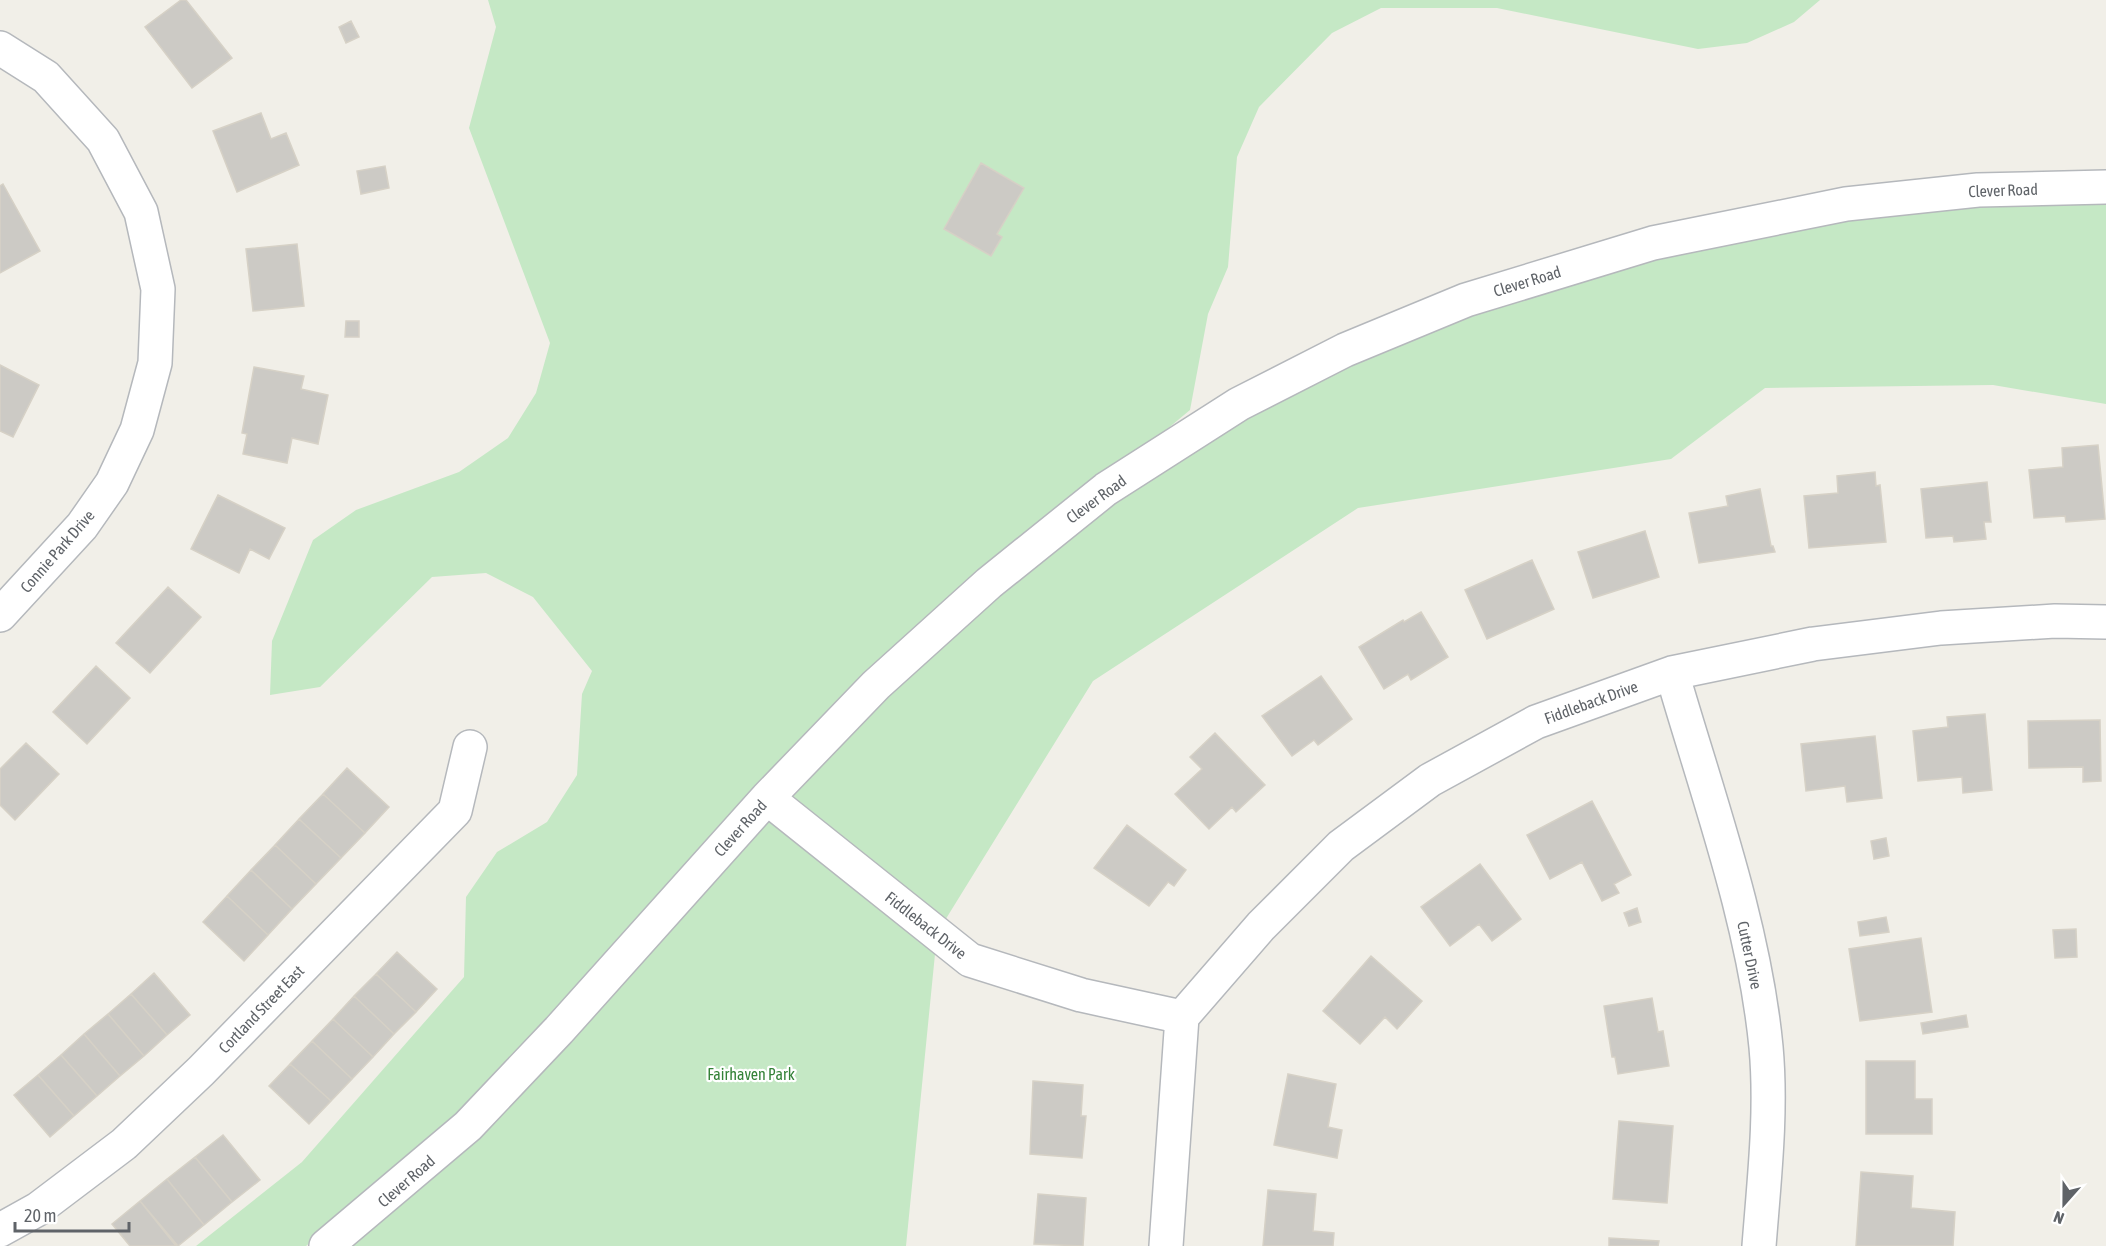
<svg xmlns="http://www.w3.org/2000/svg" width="2106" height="1246" font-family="'Asap Condensed',sans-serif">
<rect width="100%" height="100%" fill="#f1efe8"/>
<path fill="#c5e8c5" d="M488,0H1820L1794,22L1747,43L1698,49L1497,8H1381L1332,33L1259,107L1237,157L1228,267L1208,314L1190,410L986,580L456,1123L306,1246H196L302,1162L464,977L466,897L497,852L547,822L577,775L582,694L592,671L533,597L486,573L432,577L320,687L270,695L272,641L313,540L356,510L459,472L508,438L536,393L550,343L469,128L496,27Z
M2106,190V404L1993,385L1765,388L1671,459L1358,508L1093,681L939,930L771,798L992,586L1241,406L1468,302L1846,207Z
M767,798L937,934L906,1246H326L375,1208Z"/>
<path fill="#cccac5" stroke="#d6d1c6" stroke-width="1.5" d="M181,0H186L232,58L192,88L145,27Z
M351,21L359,37L346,43L339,27Z
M261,113L271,139L286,133L299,165L237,192L213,131Z
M981,163L1024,188L997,234L1002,237L991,256L944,229Z
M385,166L389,188L361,194L357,171Z
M3,184L40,251L0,273V186Z
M297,244L304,306L253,311L246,249Z
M346,321H359V337H345Z
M0,365L39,385L13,437L0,431Z
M254,367L304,376L301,389L328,395L318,444L292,438L287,463L243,454L247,434L242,433Z
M2098,445L2105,519L2066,522L2065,516L2034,518L2029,470L2063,467L2062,448Z
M1875,472L1876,486L1880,485L1886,542L1809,548L1804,496L1838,493L1837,476Z
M1987,482L1991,522H1984L1986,539L1954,542L1953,536L1926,538L1921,489Z
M1760,489L1771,546H1773L1775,552L1699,563L1689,513L1728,506L1726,496Z
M218,495L285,528L269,559L250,549L239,573L191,549Z
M1645,531L1659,577L1593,598L1578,552Z
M1532,560L1554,609L1487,639L1465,590Z
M168,587L201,617L150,673L116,643Z
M1421,612L1448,657L1411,680L1408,674L1384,689L1359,647L1403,620L1404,622Z
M96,666L130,698L87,744L53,712Z
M1321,676L1352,719L1318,745L1314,740L1292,756L1262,716Z
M1985,714L1992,790L1963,793L1962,777L1918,781L1913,731L1948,727L1947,717Z
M2100,720L2101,781L2083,782V767L2029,768L2028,721Z
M1215,733L1265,785L1236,812L1232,807L1209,829L1175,794L1202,769L1190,757Z
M1875,736L1882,798L1847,802L1845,786L1806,791L1801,744Z
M26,743L59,774L15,820L0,805V769Z
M347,768L389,807L365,833L323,794Z
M323,794L365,833L341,858L299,819Z
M1592,801L1631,875L1614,884L1619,893L1602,901L1582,862L1550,879L1527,835Z
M299,819L341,858L316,884L275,845Z
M1127,825L1186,870L1174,886L1168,882L1149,906L1094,868Z
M1886,838L1889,856L1874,859L1871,841Z
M275,845L316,884L292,909L251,870Z
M1480,864L1521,919L1492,941L1479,924L1450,946L1421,907Z
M251,870L292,909L268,935L227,896Z
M227,896L268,935L244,961L203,922Z
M1637,908L1641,922L1629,926L1624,913Z
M1886,917L1889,932L1860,936L1858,922Z
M2076,929L2077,957L2055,958L2053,930Z
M1921,938L1932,1012L1860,1021L1849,949Z
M397,952L437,989L416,1012L376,974Z
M1371,956L1422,1001L1397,1029L1385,1017L1360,1044L1323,1011Z
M154,973L190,1015L167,1035L131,994Z
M376,974L416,1012L394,1034L354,996Z
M131,994L167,1035L144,1056L108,1014Z
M354,996L394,1034L373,1057L333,1019Z
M1652,998L1658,1032L1663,1031L1669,1066L1618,1074L1615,1057H1612L1604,1006Z
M108,1014L144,1056L120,1076L84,1034Z
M1966,1015L1968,1027L1923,1034L1921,1023Z
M333,1019L373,1057L352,1079L312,1041Z
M84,1034L120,1076L97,1096L61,1055Z
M312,1041L352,1079L331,1101L290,1064Z
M61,1055L97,1096L74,1116L38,1075Z
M1866,1061H1915V1099H1932V1134H1866Z
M290,1064L331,1101L309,1124L269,1086Z
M1288,1074L1336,1084L1328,1127L1342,1130L1337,1158L1274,1145Z
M38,1075L74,1116L50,1137L14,1095Z
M1033,1081L1083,1085L1081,1116H1086L1082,1158L1030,1154Z
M1619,1121L1673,1126L1667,1203L1613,1199Z
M223,1135L260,1180L232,1202L195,1157Z
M195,1157L232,1202L204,1225L167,1179Z
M1861,1172L1913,1176L1911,1208L1955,1212L1953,1246H1856Z
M167,1179L204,1225L178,1246L140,1201Z
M1268,1190L1316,1194L1313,1231L1334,1233L1333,1246H1263Z
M1038,1194L1086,1198L1083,1246L1034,1244Z
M140,1201L176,1246H130L112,1224Z
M1609,1238L1659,1241L1658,1246H1609Z"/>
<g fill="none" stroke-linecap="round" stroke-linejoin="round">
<g stroke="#b5b8bc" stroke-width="36">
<path id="minor" d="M0,48L46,77L103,140L141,212L158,289L155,363L137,430L112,483L82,526L0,615
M1672,673C1707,794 1754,922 1766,1047C1772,1112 1764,1181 1759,1246
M767,798L970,960L1081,995L1182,1017
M0,1230L38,1209L124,1144L201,1071L455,811L470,747
M326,1246L468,1126L559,1030L767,798L876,685L989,583L1106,489L1239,404L1345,350L1466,300L1653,243L1846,204L1978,190L2106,187
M1166,1246L1182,1017L1261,926L1341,846L1430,780L1536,722L1672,673L1813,644L1941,628L2055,621L2106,622"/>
</g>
<use href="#minor" stroke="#fff" stroke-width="33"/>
</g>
<g text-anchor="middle" stroke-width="4.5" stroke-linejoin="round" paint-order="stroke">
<g font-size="16" fill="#5f6368" stroke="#fff">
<text transform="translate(2003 190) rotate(-2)" y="6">Clever Road</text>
<text transform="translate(1527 281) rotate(-17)" y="6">Clever Road</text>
<text transform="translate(1096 499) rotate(-36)" y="6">Clever Road</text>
<text transform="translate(57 551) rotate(-49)" y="6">Connie Park Drive</text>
<text transform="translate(1591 702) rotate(-20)" y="6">Fiddleback Drive</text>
<text transform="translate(740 828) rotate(-48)" y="6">Clever Road</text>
<text transform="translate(926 925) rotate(38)" y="6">Fiddleback Drive</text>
<text transform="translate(1750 955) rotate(78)" y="6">Cutter Drive</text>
<text transform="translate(261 1009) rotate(-46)" y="6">Cortland Street East</text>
<text transform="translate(406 1181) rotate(-41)" y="6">Clever Road</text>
</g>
<g font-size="16" fill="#348238" stroke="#fff">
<text x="751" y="1080">Fairhaven Park</text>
</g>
</g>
<g transform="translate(2064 1204) rotate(201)" stroke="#ffffff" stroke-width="4.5" paint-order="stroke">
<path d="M0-4.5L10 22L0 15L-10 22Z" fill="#5f6368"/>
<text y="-9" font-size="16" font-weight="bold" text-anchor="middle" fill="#5f6368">N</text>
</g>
<path d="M15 1222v9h114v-9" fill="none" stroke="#5f6368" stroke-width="3"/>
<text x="24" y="1222" font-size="18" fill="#5f6368" stroke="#ffffff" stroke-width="4.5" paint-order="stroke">20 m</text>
</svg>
